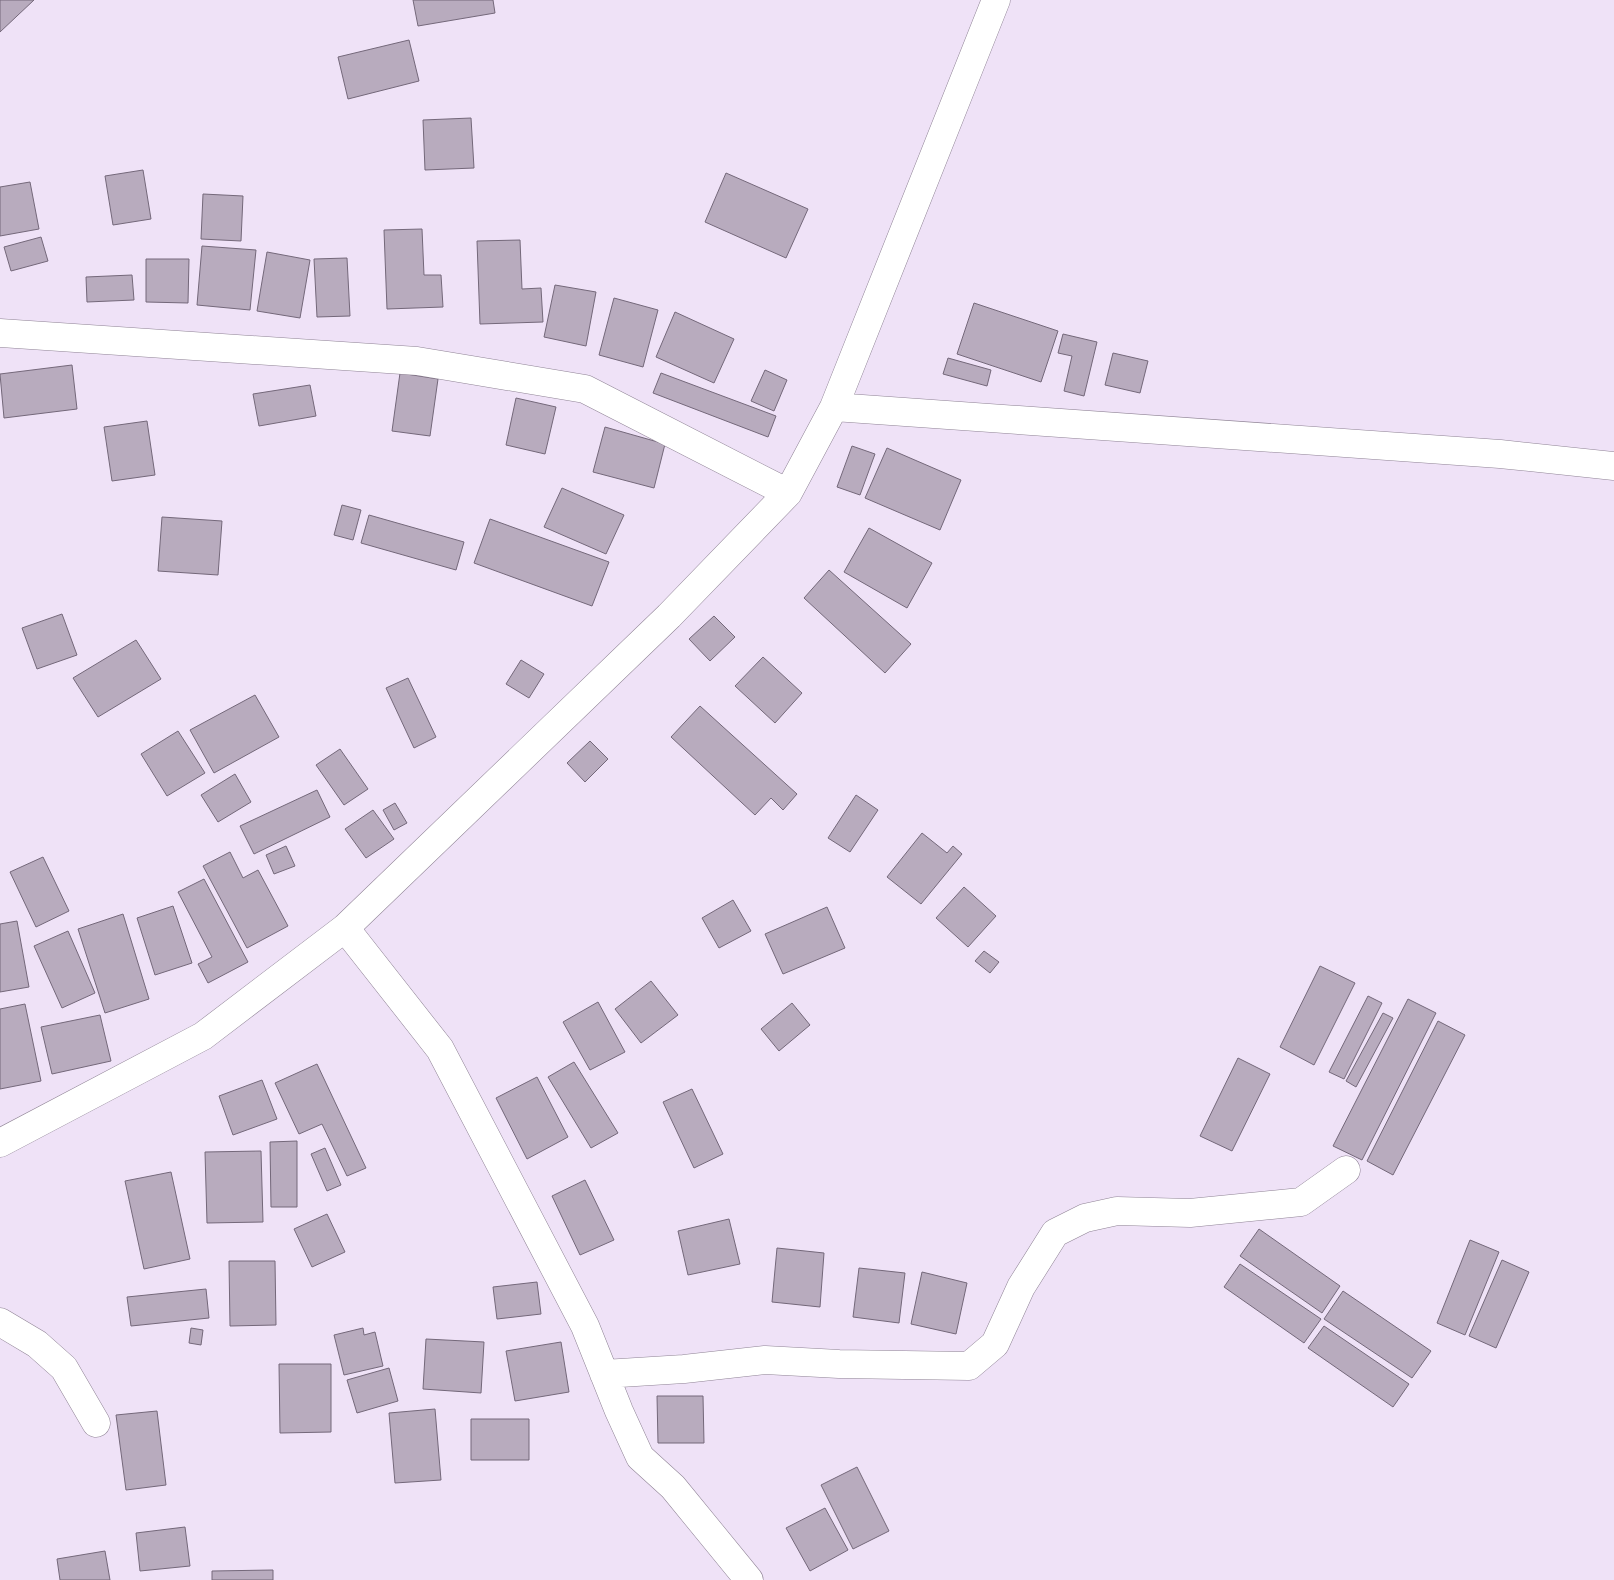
<svg xmlns="http://www.w3.org/2000/svg" width="1614" height="1580" font-family="Inter,sans-serif">
<rect width="100%" height="100%" fill="#efe2f7"/>
<path fill="#b8abbe" stroke="#74687a" d="M0,0H34L0,32Z
M413,0H493L495,13L418,26Z
M409,40L419,81L348,99L338,57Z
M471,118L474,168L425,170L423,120Z
M143,170L151,219L113,225L105,176Z
M726,173L808,209L786,258L705,222Z
M30,182L39,229L0,236V187Z
M203,194L243,196L241,241L201,239Z
M422,229L424,275H441L443,307L387,309L384,230Z
M41,237L48,261L11,271L4,247Z
M520,240L522,289L541,288L543,322L480,324L477,241Z
M202,246L256,250L250,310L197,305Z
M267,252L310,260L300,318L257,311Z
M347,258L350,316L317,317L314,259Z
M146,259H189L188,303L146,302Z
M132,275L134,300L87,302L86,277Z
M555,285L596,292L586,346L544,337Z
M614,298L658,310L643,367L599,355Z
M974,303L1058,331L1041,382L957,354Z
M675,312L734,339L714,383L656,357Z
M1063,334L1097,342L1084,396L1064,391L1072,356L1058,353Z
M1113,353L1148,361L1140,393L1105,385Z
M948,358L991,370L987,386L943,374Z
M72,365L77,409L4,418L0,374Z
M765,370L787,380L774,411L751,401Z
M400,373L438,379L430,436L392,431Z
M661,373L776,416L768,437L653,393Z
M310,385L316,416L259,426L253,394Z
M516,398L556,407L545,454L506,445Z
M147,421L155,475L112,481L104,427Z
M605,427L665,444L654,488L593,472Z
M852,446L875,454L860,495L837,487Z
M887,448L961,480L940,530L865,498Z
M562,488L624,515L606,554L544,527Z
M342,505L361,510L353,540L334,535Z
M369,515L464,542L456,570L361,543Z
M162,517L222,521L218,575L158,571Z
M490,519L609,562L592,606L474,563Z
M869,528L932,563L907,608L844,572Z
M829,570L911,644L885,673L804,598Z
M62,614L77,655L37,669L22,628Z
M714,616L735,637L710,661L689,639Z
M136,640L161,679L98,717L73,678Z
M763,657L802,693L775,723L735,686Z
M521,660L544,674L529,698L506,684Z
M408,678L436,737L414,748L386,688Z
M255,695L279,737L214,773L190,730Z
M700,706L797,794L783,810L771,798L755,815L671,737Z
M178,731L205,773L167,796L141,754Z
M590,741L608,759L585,782L567,763Z
M340,749L368,789L344,805L316,765Z
M235,774L251,802L218,822L201,795Z
M317,790L330,817L254,854L240,826Z
M856,795L878,810L850,852L828,838Z
M395,803L407,823L394,830L383,810Z
M373,810L394,839L366,858L345,829Z
M922,833L947,853L953,846L962,854L921,904L887,877Z
M286,846L295,866L274,874L266,855Z
M230,852L243,878L258,870L288,926L247,948L203,866Z
M43,857L69,911L36,927L10,872Z
M204,879L248,962L208,983L198,964L212,957L178,892Z
M964,887L996,916L968,947L936,918Z
M733,900L751,931L719,948L702,918Z
M173,906L192,963L155,975L137,918Z
M827,907L845,948L783,974L765,934Z
M123,914L149,999L105,1013L78,929Z
M17,921L29,987L0,992V924Z
M68,931L95,993L62,1008L34,946Z
M984,951L999,962L990,973L975,961Z
M1320,966L1355,983L1314,1065L1280,1047Z
M651,981L678,1015L641,1043L615,1009Z
M1368,996L1382,1003L1344,1079L1329,1072Z
M1408,999L1436,1013L1362,1160L1333,1146Z
M598,1002L625,1052L590,1070L563,1022Z
M792,1003L810,1025L779,1051L761,1029Z
M25,1004L41,1081L0,1089V1009Z
M1383,1013L1393,1018L1356,1087L1346,1081Z
M100,1015L111,1061L52,1074L41,1027Z
M1438,1021L1465,1035L1393,1175L1367,1161Z
M1238,1058L1270,1074L1232,1151L1200,1136Z
M574,1062L618,1133L591,1148L548,1077Z
M317,1064L366,1168L347,1176L322,1124L299,1134L275,1083Z
M537,1077L568,1137L527,1159L496,1098Z
M262,1080L277,1119L233,1135L219,1096Z
M692,1089L723,1154L694,1168L663,1102Z
M297,1141V1207H271L270,1142Z
M325,1148L341,1185L327,1191L311,1154Z
M261,1151L263,1222L207,1223L205,1152Z
M171,1172L190,1259L144,1269L125,1181Z
M585,1180L614,1240L580,1255L552,1196Z
M327,1214L345,1252L312,1267L294,1229Z
M729,1219L740,1264L688,1275L678,1231Z
M1259,1229L1340,1286L1322,1313L1240,1256Z
M1470,1240L1499,1252L1465,1335L1437,1323Z
M777,1248L824,1253L820,1307L772,1302Z
M1502,1260L1529,1272L1496,1348L1469,1336Z
M229,1261H275L276,1325L230,1326Z
M1240,1264L1321,1319L1304,1343L1224,1287Z
M859,1268L905,1273L899,1323L853,1317Z
M922,1272L967,1283L956,1334L911,1324Z
M537,1282L541,1314L497,1319L493,1287Z
M206,1289L209,1318L131,1326L127,1297Z
M1343,1291L1431,1351L1412,1378L1324,1319Z
M1324,1326L1409,1384L1393,1407L1308,1348Z
M191,1328L203,1330L201,1345L189,1343Z
M363,1328L364,1335L375,1332L383,1366L344,1375L334,1335Z
M426,1339L484,1342L481,1393L423,1389Z
M561,1342L569,1392L515,1401L506,1351Z
M279,1364H331V1432L280,1433Z
M389,1368L398,1401L357,1413L347,1380Z
M657,1396H703L704,1443H658Z
M435,1409L441,1480L395,1483L389,1413Z
M157,1411L166,1485L126,1490L116,1415Z
M471,1419H529V1460H471Z
M857,1467L889,1531L853,1549L821,1485Z
M825,1508L848,1550L810,1571L786,1528Z
M185,1527L190,1566L140,1571L136,1533Z
M105,1551L110,1580H60L57,1559Z
M273,1570V1580H212V1571Z"/>
<g fill="none" stroke-linecap="round" stroke-linejoin="round">
<g stroke="#8f8395" stroke-width="29">
<path id="minor" d="M0,333L417,361L585,389L788,493
M834,407L1500,454L1614,466
M345,928L440,1049L585,1326L619,1411L640,1457L673,1487L749,1580
M0,1143L203,1036L345,928L669,616L788,493L834,407L996,0
M0,1322L37,1344L64,1368L96,1423
M604,1374L684,1369L765,1360L839,1364L969,1366L995,1344L1021,1287L1055,1233L1085,1218L1117,1211L1190,1213L1301,1202L1346,1170"/>
</g>
<use href="#minor" stroke="#fff" stroke-width="28"/>
</g>
</svg>
